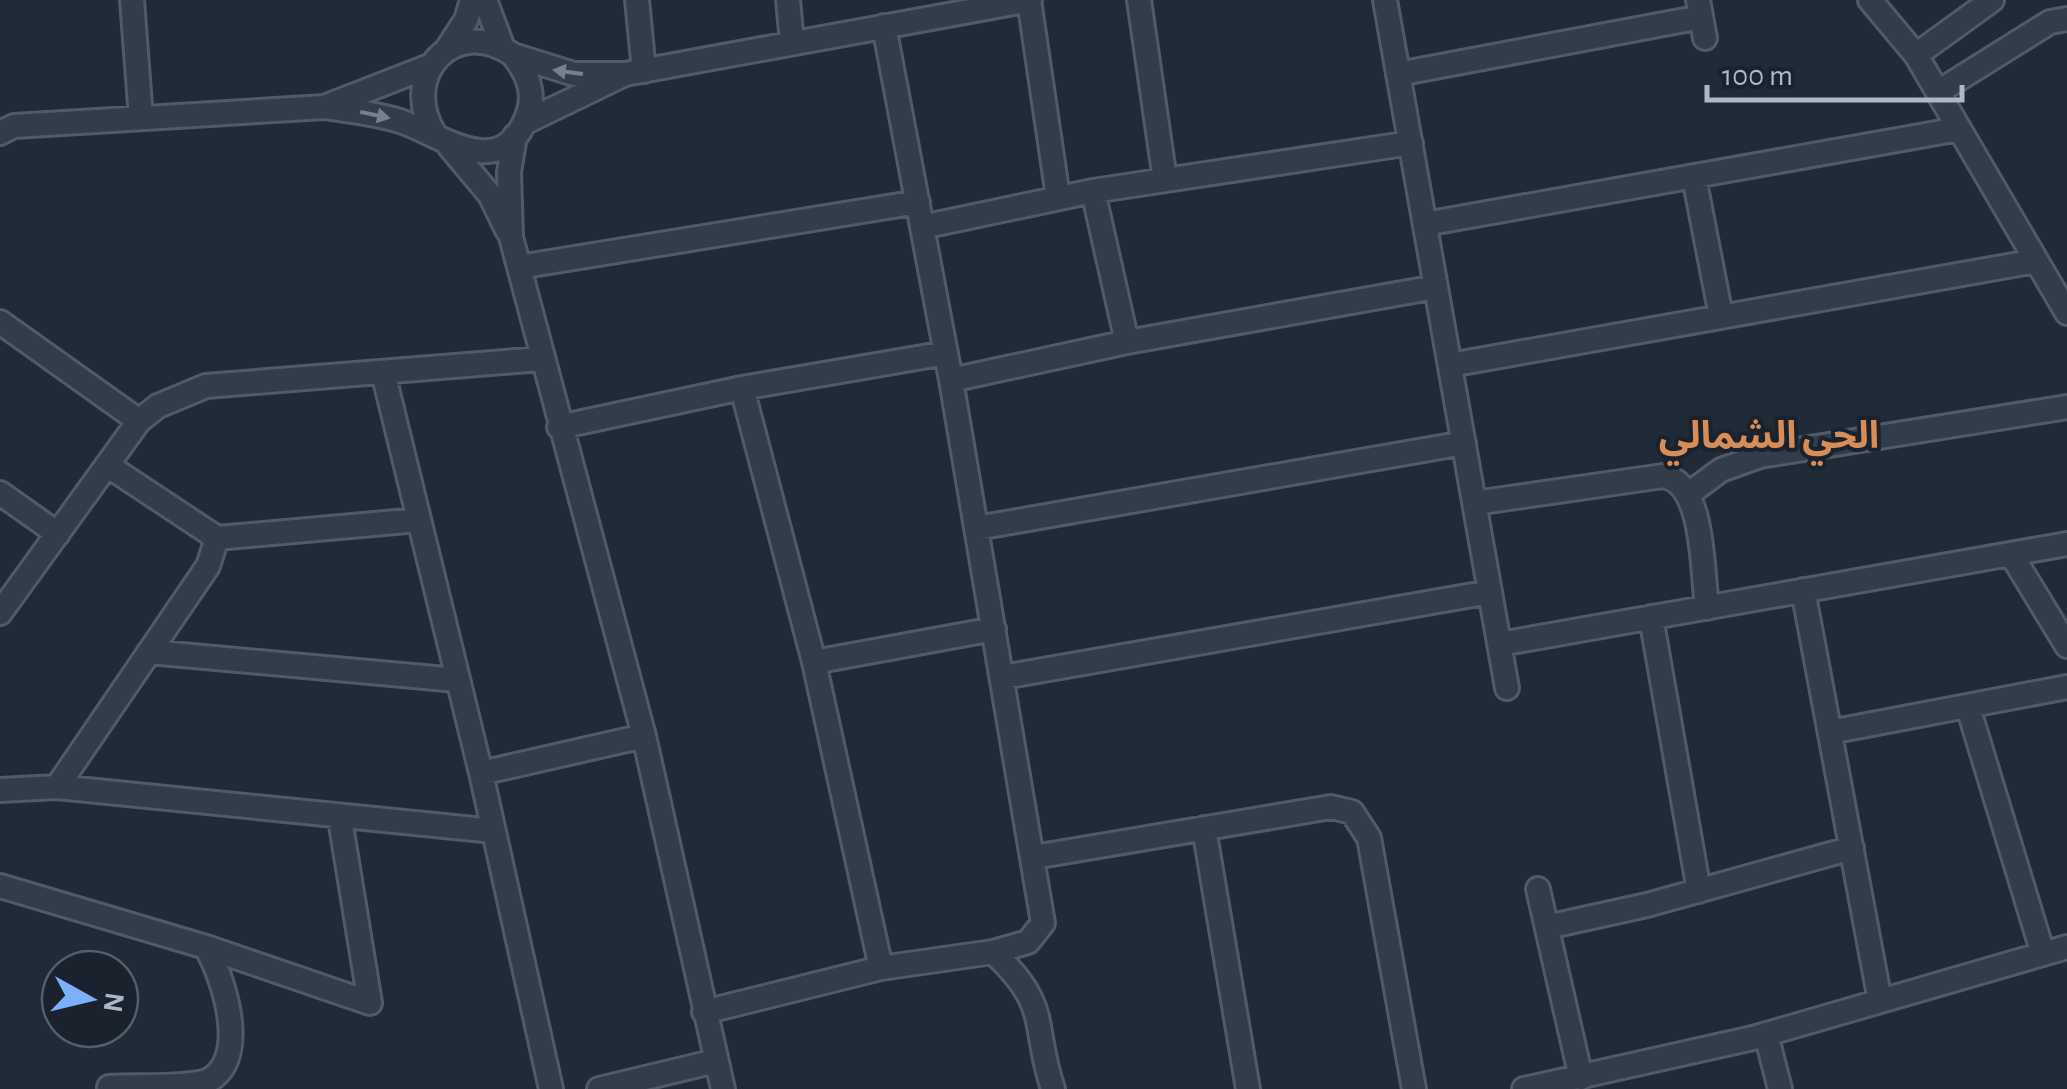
<svg xmlns="http://www.w3.org/2000/svg" width="2067" height="1089" font-family="'Alegreya Sans','Noto Sans Arabic',sans-serif">
<rect width="100%" height="100%" fill="#202b38"/>
<g fill="none" stroke-linecap="round" stroke-linejoin="round">
<g stroke="#515a66" stroke-width="28">
<path id="minor" d="M132,0L141,118
M485,0L503,48
M637,0L644,71
M788,0L792,43
M1029,0L1058,197
M1139,0L1165,180
M1385,0L1507,688
M1698,0L1705,38
M1870,0L1916,55L2067,313
M447,49L466,20L472,0
M513,55L574,74H625L526,122
M1916,55L1992,0
M432,65L324,107C350,111 375,113 400,121C440,134 499,183 526,119C537,95 528,74 513,55C455,14 399,75 434,133
M625,74L1030,0
M1398,74L1701,17
M1938,92L2050,22L2067,19
M0,133L14,126L324,107
M515,136L509,172L511,237L644,736L723,1089
M449,146L490,195L507,230
M1694,177L1721,316
M1093,191L1127,342
M1425,224L1959,129
M922,227L1093,191L1411,143
M519,267L918,202
M0,322L139,421
M1450,365L2036,261
M383,372L481,773L551,1089
M951,380L1127,342L1436,287
M742,388L814,662L881,968
M559,427L742,388L946,353
M107,465L217,538L418,520
M0,493L58,534
M1690,493L1721,470L1760,456L2067,407
M1475,503L1663,476C1705,482 1702,572 1707,608
M977,528L1464,443
M2011,554L2067,646
M1803,590L1880,1001
M0,613L139,421L158,406L206,386L541,359
M1651,617L1699,891
M1500,644L2067,544
M149,652L457,680
M814,662L994,629
M1003,677L1490,592
M1968,707L2043,954
M1830,732L2067,687
M481,773L644,736
M57,787L208,566L217,538
M0,790L57,787L494,831
M1204,828L1248,1089
M1034,857L1331,807L1352,812L1369,838L1414,1089
M0,886L206,947L370,1003L340,819
M1538,889L1581,1078
M1547,927L1647,905L1852,848
M993,952C1052,1007 1031,1023 1053,1089
M704,1012L881,968L993,952L1028,942L1043,923L951,380L884,26
M1766,1034L1780,1089
M109,1087C132,1085 194,1089 211,1079C249,1054 223,977 206,947
M599,1089L716,1061
M1524,1089L1753,1038L2067,947"/>
</g>
<use href="#minor" stroke="#333c49" stroke-width="22"/>
</g>
<defs><path id="oneway-solid" d="M-6-.8H1V-3.2L6.5 0L1 3.2V.8H-6Z" transform="scale(2.5)"/></defs>
<g fill="#77808d">
<use href="#oneway-solid" transform="translate(568 72) rotate(-172)"/>
<use href="#oneway-solid" transform="translate(375 115) rotate(12)"/>
</g>
<g text-anchor="middle" stroke-width="8" stroke-linejoin="round" paint-order="stroke">
<g font-size="38" font-weight="bold" fill="#d68d58" stroke="#19222d">
<text x="1769" y="448">الحي الشمالي</text>
</g>
</g>
<g transform="translate(90 999) rotate(98)"><circle r="48" fill="#19222d" stroke="#555e6a" stroke-width="2.5"/>
<path d="M0-8L18 38L0 25L-18 38Z" fill="#7db0fb"/>
<text y="-15" font-size="28" font-weight="bold" text-anchor="middle" fill="#aeb7c5">N</text>
</g>
<path d="M1707 85v15h255v-15" fill="none" stroke="#aeb7c5" stroke-width="5"/>
<text x="1722" y="85" font-size="30" fill="#aeb7c5" stroke="#19222d" stroke-width="8" paint-order="stroke">100 m</text>
</svg>
